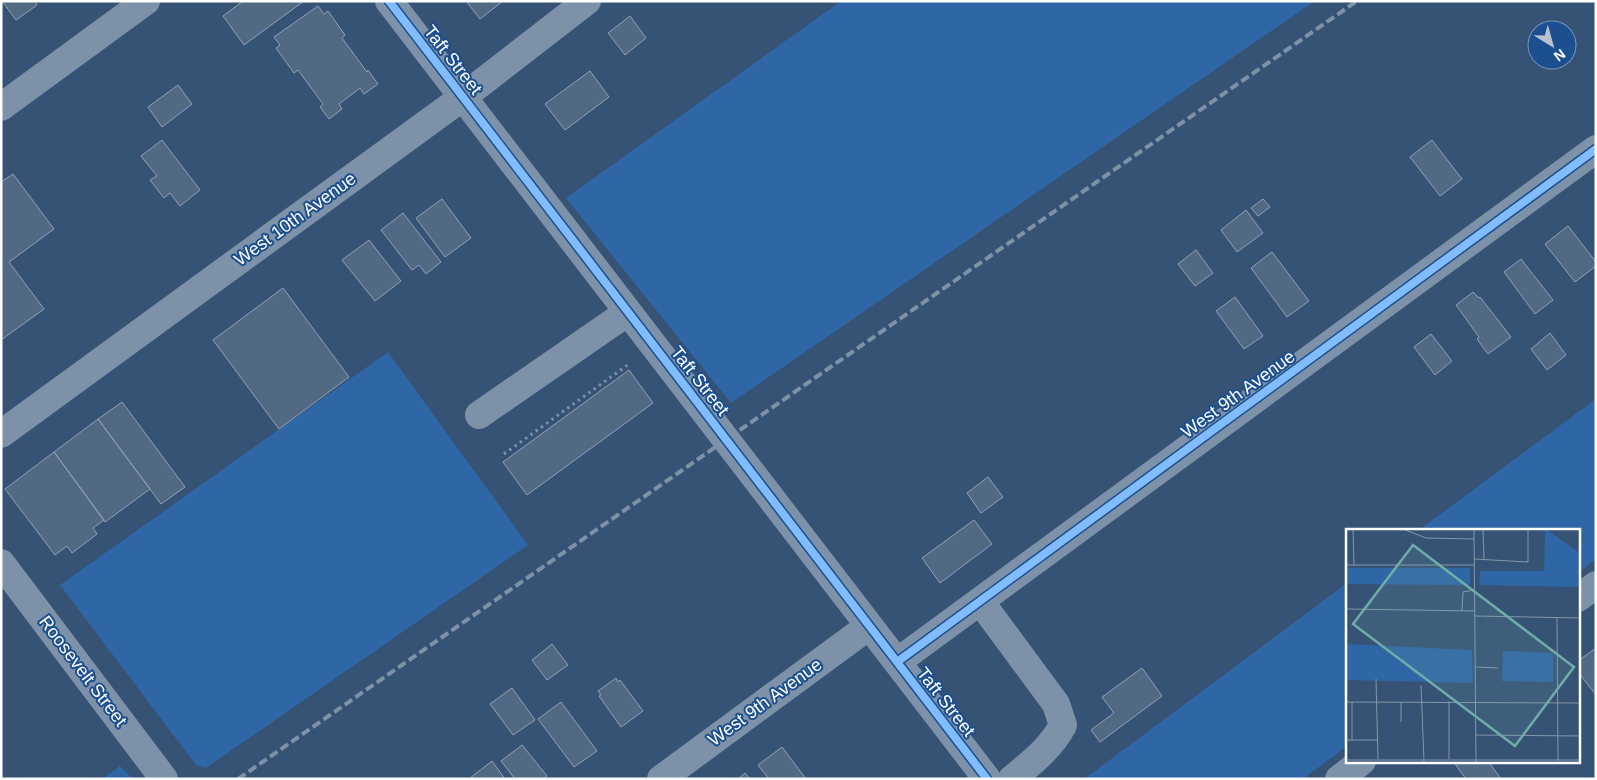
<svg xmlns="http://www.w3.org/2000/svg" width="1597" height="780" font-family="Arial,sans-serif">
<rect width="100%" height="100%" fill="#365274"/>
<path fill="#2f66a5" d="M841,1H1315L731,403L566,198Z
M388,352L528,545L206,768L196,765L60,585Z
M1596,399V559L1578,573V530H1419Z
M1347,583V746L1303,779H1084Z
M120,766L133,779H102Z"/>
<path fill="#526984" stroke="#92a2b6" d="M2,1H35L37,5L16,20Z
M243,1H304L244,45L223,16Z
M466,1H503L480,19Z
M318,6L324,14L328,11L345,35L342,38L367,72L368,70L378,84L364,94L360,88L339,104L342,109L329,119L320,107L323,104L298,70L294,73L276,48L280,45L274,37Z
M630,16L646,38L625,55L608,33Z
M590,71L609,97L565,130L545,104Z
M178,85L192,104L162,127L148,107Z
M162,140L200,190L180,206L170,193L164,198L150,180L157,176L141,156Z
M1432,140L1462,179L1440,196L1410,157Z
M13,174L54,229L9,262L44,309L1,340V182Z
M442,199L471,238L445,257L416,218Z
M1263,199L1270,207L1258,216L1251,208Z
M1246,210L1263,233L1237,252L1221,230Z
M403,213L441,262L426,274L419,265L412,270L381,230Z
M1568,226L1596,262V266L1575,282L1545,244Z
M369,240L401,281L375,301L342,260Z
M1196,250L1213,273L1195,286L1178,264Z
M1272,252L1309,301L1287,317L1251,268Z
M1521,259L1553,300L1535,314L1504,272Z
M283,288L349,377L279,429L213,340Z
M1473,292L1479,298L1480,297L1511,337L1488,354L1477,339L1479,337L1456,305Z
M1235,297L1263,336L1244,349L1216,311Z
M1550,333L1566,355L1547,370L1531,349Z
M1431,334L1452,361L1435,375L1414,347Z
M629,370L653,403L527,495L503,462Z
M122,402L185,487L161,504L98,419Z
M98,419L150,489L105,522L54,452Z
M54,452L104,520L93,528L97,534L72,553L67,546L55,555L5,489Z
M988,477L1003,497L981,513L967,493Z
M974,520L992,544L940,583L922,558Z
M552,644L568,665L547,680L532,660Z
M1596,648V695L1578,672V661Z
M1142,668L1162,696L1100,742L1091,730L1114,713L1102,697Z
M616,678L618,682L620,680L643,711L621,727L599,696L601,695L598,691Z
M512,688L535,720L513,735L490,704Z
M561,702L597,751L574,767L538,719Z
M522,745L547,776L543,779H515L501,761Z
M782,747L806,779H769L758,765Z
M492,761L505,779H470V778Z
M1453,761H1488L1501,779H1466Z
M745,773L750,779H738Z"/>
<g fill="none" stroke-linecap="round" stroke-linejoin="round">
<path stroke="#7d92a8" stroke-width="3" stroke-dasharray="2.5 4" stroke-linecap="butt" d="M504,454L629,364"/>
<path stroke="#7d92a8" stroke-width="28" d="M389,1L987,779
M1,107L146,1
M479,415L628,312
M1,434L463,97L587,1
M1,563L164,779
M1578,598L1596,585
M980,601L1056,704L1063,725C1051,748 1031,763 1012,779
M897,662L1596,149
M661,779L869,626
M1339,779L1362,761"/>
<path stroke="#7e92a7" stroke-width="4" stroke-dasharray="9 4" stroke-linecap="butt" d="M238,779L1357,1"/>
<g stroke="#1b4f8f" stroke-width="11">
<path id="cycleway" d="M389,1L987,779
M897,662L1596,149"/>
</g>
<use href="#cycleway" stroke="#80bcff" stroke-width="8"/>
</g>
<g text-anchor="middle" stroke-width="4" stroke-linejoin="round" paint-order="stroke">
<g font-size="18" fill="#fff" stroke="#1b4f8f">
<text transform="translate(453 60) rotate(52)" y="6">Taft Street</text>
<text transform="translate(295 219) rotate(-36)" y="6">West 10th Avenue</text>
<text transform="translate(700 381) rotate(52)" y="6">Taft Street</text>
<text transform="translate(1238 394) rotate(-36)" y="6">West 9th Avenue</text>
<text transform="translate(83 671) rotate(53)" y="6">Roosevelt Street</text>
<text transform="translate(765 702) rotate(-36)" y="6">West 9th Avenue</text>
<text transform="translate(946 702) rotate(52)" y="6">Taft Street</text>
</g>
</g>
<g transform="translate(1346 529)">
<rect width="234" height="234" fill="#365274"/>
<path d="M196,0H200L234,24V58L133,56L134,42H198L199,3ZM0,39H124V56L0,55ZM0,115L126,121L127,154L0,151ZM157,122L207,124V153L156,152Z" fill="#2f66a5"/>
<path fill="none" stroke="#8697ac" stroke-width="1" d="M7,0L8,36M57,0L80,9L128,10M128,0L130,233M137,0L138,30M128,30L182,33V0M0,36H128M0,80L129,82M116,82L117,63L128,61M129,87L234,89M211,89L212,232M129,138L152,139M30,150L32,230M75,156L78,233M103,172V230M0,173L234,174M6,173V211M55,173V193M130,206L234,207M0,211H31M0,231H234"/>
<path fill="#6fada8" fill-opacity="0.15" stroke="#6fada8" stroke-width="2.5" d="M67,16L228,138L169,217L7,95Z"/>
<rect width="234" height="234" fill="none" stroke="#fff" stroke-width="2.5"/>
</g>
<rect width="1597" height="780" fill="none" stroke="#ffffff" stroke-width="5"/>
<g transform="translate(1552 45) rotate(143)"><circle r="24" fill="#1b4f8f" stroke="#7695bc"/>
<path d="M0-4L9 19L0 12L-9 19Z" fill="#b9c2ce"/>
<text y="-8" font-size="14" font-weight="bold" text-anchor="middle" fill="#ffffff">N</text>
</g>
</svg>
